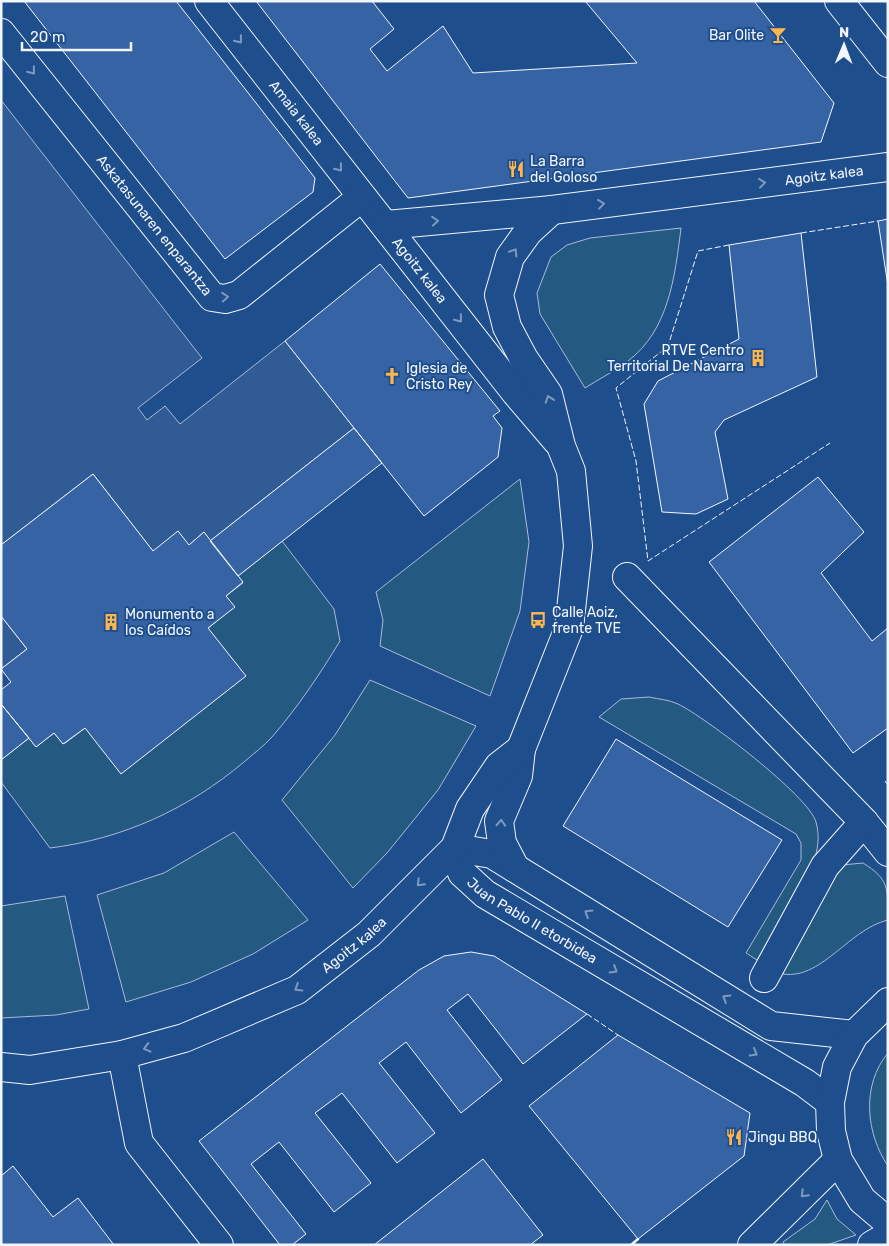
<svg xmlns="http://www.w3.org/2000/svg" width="889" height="1246" font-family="Rubik,sans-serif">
<rect width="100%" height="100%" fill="#1f4e8c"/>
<path fill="#245a82" stroke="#a8bbd7" d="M681,228C675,276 669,330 628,361C615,371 599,379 585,388L540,314L537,293L551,257L567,245L590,238Z
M520,479L529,542L520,611L490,696L380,646L383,620L376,592Z
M282,541L334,609L340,641C320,674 298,707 272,737C264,746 253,754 244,762C188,809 123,839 50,848L1,782V760L29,738L36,747L54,733L64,744L85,728L234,607L226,596L243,583L238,576Z
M370,680L476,726L438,790L387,853L353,888L282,800L335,735Z
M649,697C658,699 670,700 678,704C705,717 809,796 816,822C820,836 818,850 813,863L757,960L746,953L801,860V843L796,834L599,717L621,699Z
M234,832L308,920L253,954L191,982L126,1002L97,895L164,873Z
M863,863C889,879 888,888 888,920C846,930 818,987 775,972L828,878L842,865Z
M65,896L89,1009L56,1015L1,1018V906Z
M888,1053V1166C866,1134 861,1085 888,1053Z
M827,1200L837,1219L856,1235L827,1245H785L783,1242L815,1219Z"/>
<path fill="#305b95" stroke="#a8bbd7" d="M1,100L202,358L138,408L147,420L165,406L180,424L285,341L354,428L210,541L204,532L189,545L153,551L93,474L1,545Z
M1,616L27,649L1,669Z"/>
<path fill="#3563a3" stroke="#f2f6ff" d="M24,1H176L315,178L313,192L225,259Z
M256,1H372L394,29L370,49L387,71L443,26L473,73L637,63L585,1H754L834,103L821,142L408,198Z
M888,219V286L878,221Z
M801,233L817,377L724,420L715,432L728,499L696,514L662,512L644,404L658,381L739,339L729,245Z
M380,264L500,411L493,416L502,428L498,457L424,516L285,341Z
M354,428L382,463L238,576L210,541Z
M93,474L153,551L178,531L189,545L204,532L243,582L226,596L235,607L208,628L246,676L121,774L85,728L63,744L54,733L36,747L1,704V690L11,682L1,669L27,649L1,616V545Z
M818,477L864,532L821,573L872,641L888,628V728L853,753L709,562Z
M1,704L29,738L1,760Z
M616,739L782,840L728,927L563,826Z
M471,952L494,956L587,1014L523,1064L468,994L447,1010L502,1080L461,1113L406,1042L379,1063L435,1133L397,1163L342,1093L315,1113L371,1183L334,1212L279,1142L251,1164L306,1234L292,1245H280L199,1141L419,970L444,956Z
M618,1035L750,1113L744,1156L638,1239L529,1106Z
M483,1159L543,1235L530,1245H374Z
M13,1166L53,1217L78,1198L114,1245H1V1176Z"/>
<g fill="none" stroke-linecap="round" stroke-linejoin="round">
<g stroke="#f2f6ff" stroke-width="30">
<g id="minor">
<path id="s1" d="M209,1L516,393L557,441"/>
<path d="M839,1L888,63"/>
<path id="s2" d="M1,33L212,297L225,299L239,295L362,197"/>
<path id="s3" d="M386,225L552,210L888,167"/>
<path d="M627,577L864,822L888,852"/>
<path id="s4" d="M455,848L462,873L485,894L805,1083L830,1102"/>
<path d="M455,848L492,854L771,1026L854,1035"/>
<path d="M515,868L502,843L499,821L518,776L521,749L569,628L578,546L571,471L561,446L548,394L524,359L507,327L499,295L510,257L528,232L552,210"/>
<path d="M764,978L825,866L864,822"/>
<path d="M122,1055L139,1143L219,1245"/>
<path id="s5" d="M1,1067L30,1070L122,1055L184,1038L297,990L369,934L455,848L470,809L499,766L521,749"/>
</g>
</g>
<g stroke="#f2f6ff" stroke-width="30">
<path id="major" d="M888,1002L854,1035L837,1067L830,1102L831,1131L838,1160L862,1200L888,1222
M752,1245L838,1160
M872,1245L888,1236"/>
</g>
<use href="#minor" stroke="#1f4e8c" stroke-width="28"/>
<use href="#major" stroke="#1f4e8c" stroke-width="28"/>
<path stroke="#f2f6ff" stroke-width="1" stroke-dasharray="6 2.5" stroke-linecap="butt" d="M801,233L878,221
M729,245L698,251L668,346L616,388L636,461L648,561L830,443
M885,781L888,785
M587,1014L618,1035"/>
<path stroke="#f2f6ff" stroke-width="2.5" d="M631,1245L638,1239"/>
</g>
<defs><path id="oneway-chevron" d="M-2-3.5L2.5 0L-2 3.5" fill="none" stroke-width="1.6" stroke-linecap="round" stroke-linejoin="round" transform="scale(1.25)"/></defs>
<g stroke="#7e9ac0">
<use href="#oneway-chevron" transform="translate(239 40) rotate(52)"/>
<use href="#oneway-chevron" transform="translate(32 71) rotate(51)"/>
<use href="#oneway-chevron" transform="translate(339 168) rotate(52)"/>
<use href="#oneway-chevron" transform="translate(762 183) rotate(-7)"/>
<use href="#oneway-chevron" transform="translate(601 204) rotate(-7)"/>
<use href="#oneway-chevron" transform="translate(435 221) rotate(-5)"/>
<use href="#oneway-chevron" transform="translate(514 252) rotate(-57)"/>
<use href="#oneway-chevron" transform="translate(225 297) rotate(-4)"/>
<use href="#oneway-chevron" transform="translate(459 319) rotate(52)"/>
<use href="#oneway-chevron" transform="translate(549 399) rotate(-109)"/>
<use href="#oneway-chevron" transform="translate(501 823) rotate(-87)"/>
<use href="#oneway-chevron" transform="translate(420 883) rotate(135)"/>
<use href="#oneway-chevron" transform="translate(588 913) rotate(-148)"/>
<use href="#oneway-chevron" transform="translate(614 970) rotate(31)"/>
<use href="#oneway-chevron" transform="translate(298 988) rotate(148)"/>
<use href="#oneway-chevron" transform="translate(726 998) rotate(-148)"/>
<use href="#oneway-chevron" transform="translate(147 1048) rotate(165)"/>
<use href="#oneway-chevron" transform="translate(754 1053) rotate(30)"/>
<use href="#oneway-chevron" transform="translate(804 1194) rotate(135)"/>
</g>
<defs>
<g id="bar-bare" transform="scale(1.35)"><path d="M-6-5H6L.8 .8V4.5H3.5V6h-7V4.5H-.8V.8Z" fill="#ffb74d" stroke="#1f4e8c" stroke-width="2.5" paint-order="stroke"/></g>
<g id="restaurant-bare" transform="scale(1.35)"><path d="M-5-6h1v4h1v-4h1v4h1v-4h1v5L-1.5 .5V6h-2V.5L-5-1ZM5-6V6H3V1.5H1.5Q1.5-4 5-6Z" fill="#ffb74d" stroke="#1f4e8c" stroke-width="2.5" paint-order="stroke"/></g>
<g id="building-bare" transform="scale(1.35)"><path d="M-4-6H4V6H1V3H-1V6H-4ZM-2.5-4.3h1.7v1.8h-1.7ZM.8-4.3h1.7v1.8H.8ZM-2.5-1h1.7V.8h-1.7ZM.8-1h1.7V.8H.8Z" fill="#ffb74d" stroke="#1f4e8c" stroke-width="2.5" paint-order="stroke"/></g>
<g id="church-bare" transform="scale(1.35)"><path d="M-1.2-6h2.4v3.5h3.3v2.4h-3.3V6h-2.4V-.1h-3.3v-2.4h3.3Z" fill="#ffb74d" stroke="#1f4e8c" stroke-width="2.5" paint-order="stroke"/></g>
<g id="bus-bare" transform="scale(1.35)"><path d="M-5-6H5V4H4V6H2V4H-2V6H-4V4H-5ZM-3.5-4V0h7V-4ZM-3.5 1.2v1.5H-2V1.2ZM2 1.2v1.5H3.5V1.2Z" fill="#ffb74d" stroke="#1f4e8c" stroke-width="2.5" paint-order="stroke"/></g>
</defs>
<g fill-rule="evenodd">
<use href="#bar-bare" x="778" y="35"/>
<use href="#restaurant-bare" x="516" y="169"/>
<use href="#building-bare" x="758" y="358"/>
<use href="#church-bare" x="392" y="376"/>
<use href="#bus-bare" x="538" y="620"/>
<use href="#building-bare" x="111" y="622"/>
<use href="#restaurant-bare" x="734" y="1137"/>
</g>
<g text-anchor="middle" stroke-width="4" stroke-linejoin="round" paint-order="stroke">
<g font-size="14" fill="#f2f6ff" stroke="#1f4e8c" text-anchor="start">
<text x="764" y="40" text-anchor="end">Bar Olite</text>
<text x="530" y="166">La Barra<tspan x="530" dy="16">del Goloso</tspan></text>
<text x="744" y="355" text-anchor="end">RTVE Centro<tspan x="744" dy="16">Territorial De Navarra</tspan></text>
<text x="406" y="373">Iglesia de<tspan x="406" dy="16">Cristo Rey</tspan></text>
<text x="552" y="617">Calle Aoiz,<tspan x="552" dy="16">frente TVE</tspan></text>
<text x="125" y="619">Monumento a<tspan x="125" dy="16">los Caídos</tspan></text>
<text x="748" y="1142">Jingu BBQ</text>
</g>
<g font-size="14" fill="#f2f6ff" stroke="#1f4e8c">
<text dy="5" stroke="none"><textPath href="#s1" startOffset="142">Amaia kalea</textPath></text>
<text dy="5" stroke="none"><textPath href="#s3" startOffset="441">Agoitz kalea</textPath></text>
<text dy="5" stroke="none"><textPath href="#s2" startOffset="246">Askatasunaren enparantza</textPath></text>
<text dy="5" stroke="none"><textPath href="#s1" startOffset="342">Agoitz kalea</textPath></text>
<text dy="5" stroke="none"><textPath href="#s4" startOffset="111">Juan Pablo II etorbidea</textPath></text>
<text dy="5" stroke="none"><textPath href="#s5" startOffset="382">Agoitz kalea</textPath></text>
</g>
</g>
<rect width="889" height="1246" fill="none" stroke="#f2f6ff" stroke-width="5"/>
<g transform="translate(844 45) rotate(1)" stroke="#1f4e8c" stroke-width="4" paint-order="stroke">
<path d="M0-4L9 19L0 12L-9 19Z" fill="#f2f6ff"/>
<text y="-8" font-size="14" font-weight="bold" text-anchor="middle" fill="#f2f6ff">N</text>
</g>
<path d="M22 42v8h109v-8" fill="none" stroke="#f2f6ff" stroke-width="2.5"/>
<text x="30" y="42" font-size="15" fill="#f2f6ff" stroke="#1f4e8c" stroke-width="4" paint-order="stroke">20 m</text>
</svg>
